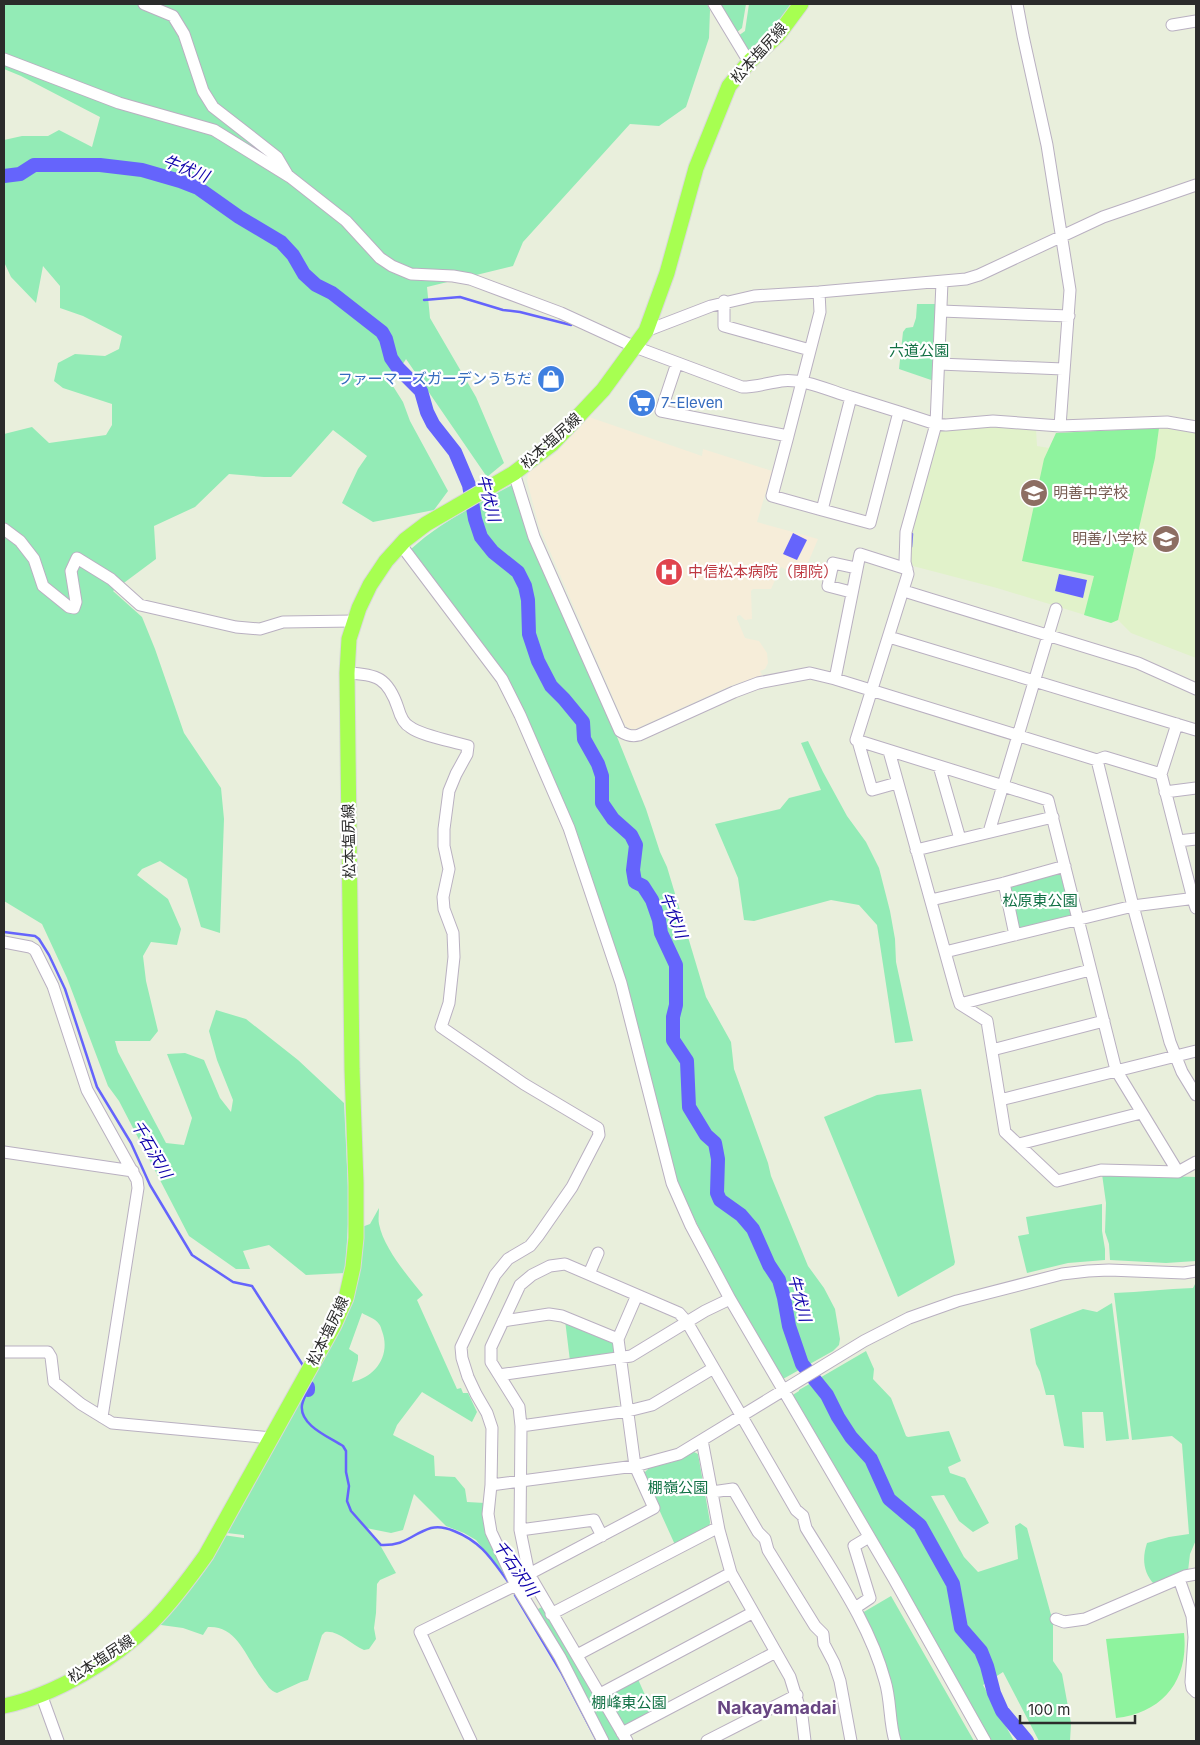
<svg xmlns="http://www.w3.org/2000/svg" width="1200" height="1745" font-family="Inter,'Noto Sans JP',sans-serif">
<rect width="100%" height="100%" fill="#e9efdc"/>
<path fill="#e1f2ca" d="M989,426L1036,429L1037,446L1049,448L1056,433L1168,428L1196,433V658L1131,633L1118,620L1111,623L997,588L909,565L912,527L939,430Z"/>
<path fill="#f6edd9" d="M589,417L702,456L703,449L772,471L757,522L818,539L802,577L781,567L771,589H753L751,591L752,619L745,620L740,615L737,616V619L745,638L759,641L767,653L768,663L765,669L760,671L762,675L730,686L635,729L629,728L625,725L539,526L527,481L528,473L555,454Z"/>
<path fill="#93ebb6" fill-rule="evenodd" d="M4,4H707L710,10L709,38L686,107L659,126L630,124L523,242L513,266L427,287L430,318L476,397L504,463L487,477L406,359L391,383L403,402L410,421L448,491L434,510L373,522L342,503L358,469L367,456L333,430L291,477H264L229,474L195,507L154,526L156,559L113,591L142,617L155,649L184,733L221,788L224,819L220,933L201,927L187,879L160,861L142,869L137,875L168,899L181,929L177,945L151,942L143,956L146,981L158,1031L150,1041H115L118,1052L166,1143L184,1145L192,1118L167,1054L185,1053L204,1060L220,1098L231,1112L233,1100L217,1060L209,1031L216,1010L246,1019L298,1060L344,1103L349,1208L345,1273L306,1275L269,1245L243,1251L250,1269H236L189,1236L119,1101L108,1086L67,978L42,924L4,901V434L32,427L49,443L106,435L112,425V404L63,388L54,381L58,363L75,354L105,356L119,349L122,336L83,316L60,308V286L43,266L36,303L11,277L4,262V140L22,136H48L59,130L92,147L100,117L21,76L4,69Z
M718,4H746L742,28L736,33Z
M749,4H796L757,52L747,51L738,36L745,31Z
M917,304H938L934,381L899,369L903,332L906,328L913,327L916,318Z
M512,485L517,488L646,809L660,852L667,867L706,997L731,1042L734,1069L768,1163L771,1176L808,1266L824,1288L835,1309L840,1339L839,1345L833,1351L783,1379L728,1286L685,1200L670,1163L628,988L566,807L543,753L511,685L496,663L412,552L411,549C442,521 476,505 512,485Z
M808,741L823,772L847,816L866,842L879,868L890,911L895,939L896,962L913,1041L895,1043L877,925L859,905L831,900L754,921L744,920L738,878L715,824L780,809L789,798L821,790L801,743Z
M1058,872L1063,874L1072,917L1020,930L1018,928L1010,884Z
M921,1089L955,1262L954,1265L898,1297L824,1117L877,1095Z
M1102,1174L1196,1177V1261L1166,1263L1110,1260L1109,1244L1105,1232L1106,1203Z
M1102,1204V1231L1105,1249V1260L1068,1263L1027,1273L1018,1236L1029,1234L1026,1217Z
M379,1208C379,1213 378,1219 379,1224C384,1249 408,1276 423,1295L417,1300L457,1389L461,1388L463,1393H468L477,1412L472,1422L422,1392L397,1425L393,1435L434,1456L435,1476L455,1477L465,1489L467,1502L485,1503L510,1583L476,1540L464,1533L446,1526L414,1494L403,1530L391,1533L366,1528L380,1545L396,1573L380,1580L377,1584L376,1613L374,1628L376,1639L369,1649L364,1650C351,1645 339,1630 325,1632L322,1635L308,1680L301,1682L277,1693C270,1691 267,1685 263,1680C247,1660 238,1625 208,1627L203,1635L183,1628L161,1625L159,1621L223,1535L244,1538V1535L227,1533L226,1529L344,1314L359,1228L370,1224ZM362,1313C367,1316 376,1319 379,1324C381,1326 381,1329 382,1331C391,1355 376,1377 352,1382L358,1360V1355L349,1349Z
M1196,1282V1540L1190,1554L1188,1571L1154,1584C1143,1572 1142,1558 1147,1543L1169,1537L1189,1534L1182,1444L1172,1436L1132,1440L1114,1293C1141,1292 1166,1289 1193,1288Z
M1112,1303L1129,1439L1106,1441L1103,1412H1082L1084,1448L1064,1446L1054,1395H1046L1040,1372L1036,1364L1030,1329L1083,1309L1097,1312Z
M565,1320L616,1344V1351L613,1356L570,1361Z
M866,1351L874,1369L873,1379L891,1398L906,1436L908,1437L949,1431L961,1461L948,1467L950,1473L965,1478L989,1523L973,1532L959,1521L944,1495L931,1496L964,1557L978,1572L1018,1559L1015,1526L1020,1523L1027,1528L1053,1622V1661L1062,1674L1071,1723L1070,1741H1039L1003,1672L983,1685L1014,1741H990L791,1396L799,1391V1390Z
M692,1451L698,1454L710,1522L709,1529L676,1547L643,1474L649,1468L672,1462Z
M891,1596L974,1741H899L862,1613Z
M544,1606L622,1741H607L536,1610Z
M637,1677L653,1713L623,1726L606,1699L608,1692Z"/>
<path fill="#8ef39e" d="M1159,428L1155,458L1118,620L1111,623L1084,615L1094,576L1022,561L1044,459L1056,433Z
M1184,1633C1189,1680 1163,1713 1116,1718L1106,1639Z"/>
<path fill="#6564fc" d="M793,533L807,540L797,560L783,554Z
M1059,574L1087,580L1083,598L1055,591Z"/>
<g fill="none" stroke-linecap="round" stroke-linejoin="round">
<path stroke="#6564fc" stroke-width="2.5" d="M424,300L460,297L503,310L520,312L571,325
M911,547L912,534
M4,932L35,936L39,939L49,955L65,989L97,1087L131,1143L150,1185L192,1255L233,1282L252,1286L304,1367
M308,1390C306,1394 303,1400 302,1405C299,1425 329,1437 343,1446L346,1451V1472L349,1486L347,1501L351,1511L381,1545C406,1546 411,1534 431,1528C439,1526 447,1528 454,1531C482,1542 492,1560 509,1583
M515,1595L561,1672L597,1741"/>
<path stroke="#6564fc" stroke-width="14" d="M4,176L20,174L34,165H100L142,170L180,181L198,188L239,217L281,242L293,255L304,274L316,285L332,293L382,332L386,339L391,358L398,368L421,391L427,412L433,424L455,452L469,485L475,519L481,537L493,552L518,572L525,586L528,600L529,634L538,661L551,686L564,699L583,722L584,739L598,764L602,776V803L613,819L631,835L636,845L633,870L635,882L643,886L652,900L659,920L661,933L676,965V1005L673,1017V1040L687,1061L689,1107L706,1135L715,1143L718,1159L717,1193L720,1200L741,1215L753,1229L769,1265L779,1280L784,1298L789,1326L802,1364L827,1395L838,1417L851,1437L871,1459L889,1499L920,1525L953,1584L961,1628L981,1651L987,1666L994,1693L1002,1711L1027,1741
M308,1390V1387"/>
<g stroke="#b9b0c1" stroke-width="13">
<path id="minor" d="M144,4L173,16L184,34L203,91L213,107L277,157L287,174
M714,4L749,62
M1017,4L1023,36L1047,145L1070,290L1060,426
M1172,25L1196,21
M4,59L119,103L214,130L290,177L346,221L380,258L392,266L411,274L453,276L470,279L561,313L635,347L742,387C756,387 768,383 781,381C804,378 830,391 851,397
M942,282L936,424L906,532L905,562L908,574L856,740L1048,800L1116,1070L1178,1172
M724,301V326L810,350
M941,311L1069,316
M646,331L711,306L754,296L819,292L966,279L979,275L1103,217L1196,185
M677,363L661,411L788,436L820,312L819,292
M939,364L1063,369
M899,412L936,424L946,425L993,421L1060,426L1167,422L1196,427
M788,436L772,496L822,510L851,397L899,412L870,523L822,510
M514,473L534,537L620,731C626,735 631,737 639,735L734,692L758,683L810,673L835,679L1097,760L1105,757L1161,774L1193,899L1196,908
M4,529L20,541L34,559L43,586L69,607L74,608L76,602L71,571L77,558L111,579L140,605L236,627L260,629L283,622L354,621
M401,545L502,679L520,715L569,828L621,983L672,1183L691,1226L730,1299L894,1579L985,1741
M904,591L1138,663L1196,689
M851,592L828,586L833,563L856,568
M889,637L1196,730
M347,673C377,674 388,678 398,708C400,715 404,724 410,727C422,736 452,741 468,746L467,754L456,774L449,791L444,829V846L449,869L443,897L444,909L453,933L454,957L449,1003L441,1027L524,1084L598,1128L599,1135L572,1187L538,1236L530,1246L508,1259L495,1275L461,1347L462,1358L468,1377L476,1394L487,1413L492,1428L491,1485L488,1514L491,1532L516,1585L560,1657L603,1741
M835,679L860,554L907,569
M858,741L872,790L897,783
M889,751L957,995L960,1004L987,1021L1005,1132L1057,1181L1101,1170L1178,1172L1196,1162
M1097,760L1133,906L1170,1042L1182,1072L1196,1095
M939,766L960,839
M1161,774L1177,724
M1165,792L1196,788
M989,832L1056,609
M1178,841L1196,839
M916,850L1053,817
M1004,883L1015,935
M931,900L1004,883L1065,866
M4,942L30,947L35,950L53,986L87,1090L137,1180L138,1188L102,1417
M945,952L1133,906L1196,898
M960,1004L1090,970
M992,1050L1104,1021
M1000,1100L1196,1051
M1019,1144L1141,1113
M4,1152L133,1171
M589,1274L598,1253
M503,1321L549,1314L562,1316L618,1339
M4,1352H48L51,1357L54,1382L81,1404L112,1423L271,1438
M499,1375L631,1356L705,1311L730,1299
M521,1426L628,1411L652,1405L712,1369
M702,1440L719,1530L731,1573L790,1677L802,1716L805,1741
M491,1485L635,1466L679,1454L864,1341L909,1318L957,1301L1062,1274L1088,1271L1109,1270L1184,1273L1196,1271
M712,1492L733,1489L758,1532L765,1539L768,1550L815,1626L823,1634L824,1644L834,1663L840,1681L851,1741
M520,1530L594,1520L602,1536
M529,1574L654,1508L635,1466L618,1339L637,1295
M1179,1579L1192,1616L1194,1637L1191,1682L1192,1688L1196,1692
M855,1608L870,1598L854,1546L869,1537
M551,1614L713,1530H719
M1056,1619L1064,1622L1085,1619L1185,1576L1196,1574
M577,1655L731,1573
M41,1694L58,1741
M600,1694L752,1613
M622,1733L776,1652
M471,1741L420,1632L516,1585
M627,1741L529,1574L520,1530L521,1426L519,1407L491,1362V1347L520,1285L532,1275L550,1266L565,1264L679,1313L687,1322L796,1510L803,1516L806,1528C836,1577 870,1625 885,1681C891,1700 889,1722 895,1741
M707,1741L797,1695"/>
</g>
<g stroke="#d9d9d9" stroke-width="17">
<path id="major" d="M4,1706C55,1695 114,1660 151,1623C172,1602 189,1579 206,1555L334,1325L346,1298L353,1267L356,1238V1183L352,1069L347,673L349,639L359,608L370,585L386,561L405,540L426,524L514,473L552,444L603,390L646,331L667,273L696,168L729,86L749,62L778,35L801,4"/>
</g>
<use href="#minor" stroke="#fff" stroke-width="11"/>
<use href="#major" stroke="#a7ff51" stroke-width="15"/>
</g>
<defs>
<g id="shop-disc" transform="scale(1.4375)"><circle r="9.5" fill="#3f7fe0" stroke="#fff"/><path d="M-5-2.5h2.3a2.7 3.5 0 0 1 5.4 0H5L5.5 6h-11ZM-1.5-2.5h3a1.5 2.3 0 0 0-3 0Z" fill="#fff"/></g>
<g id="supermarket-disc" transform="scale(1.4375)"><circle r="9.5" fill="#3f7fe0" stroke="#fff"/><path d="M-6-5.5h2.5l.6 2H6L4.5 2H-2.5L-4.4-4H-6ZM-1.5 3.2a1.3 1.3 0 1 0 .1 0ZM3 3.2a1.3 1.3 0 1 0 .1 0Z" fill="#fff"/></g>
<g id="school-disc" transform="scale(1.4375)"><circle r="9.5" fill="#8d6e63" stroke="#fff"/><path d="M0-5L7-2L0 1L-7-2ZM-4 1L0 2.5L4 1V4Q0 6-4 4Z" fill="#fff"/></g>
<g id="hospital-disc" transform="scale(1.4375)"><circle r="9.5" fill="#e0444e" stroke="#fff"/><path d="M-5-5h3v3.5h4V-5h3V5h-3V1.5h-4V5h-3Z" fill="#fff"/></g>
</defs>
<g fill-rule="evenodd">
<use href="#shop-disc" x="551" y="379"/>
<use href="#supermarket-disc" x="642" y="403"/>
<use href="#school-disc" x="1034" y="493"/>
<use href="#school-disc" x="1166" y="539"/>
<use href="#hospital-disc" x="669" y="572"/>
</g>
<g text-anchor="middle" stroke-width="4.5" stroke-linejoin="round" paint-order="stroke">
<g font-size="15" fill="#2b2b2b" stroke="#fff">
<text transform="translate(759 53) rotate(-48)" y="5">松本塩尻線</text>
<text transform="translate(551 441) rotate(-42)" y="5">松本塩尻線</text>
<text transform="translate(349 841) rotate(-91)" y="5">松本塩尻線</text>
<text transform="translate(328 1331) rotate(-64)" y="5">松本塩尻線</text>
<text transform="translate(101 1659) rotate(-33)" y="5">松本塩尻線</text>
</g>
<g font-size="15" fill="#127145" stroke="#fff">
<text x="919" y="356">六道公園</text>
<text x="1040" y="906">松原東公園</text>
<text x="678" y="1493">棚嶺公園</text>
<text x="629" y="1708">棚峰東公園</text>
</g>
<g font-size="15" fill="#366cbe" stroke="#fff" text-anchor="end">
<text x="532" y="384">ファーマーズガーデンうちだ</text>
<text x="661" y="408" text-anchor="start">7-Eleven</text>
</g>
<g font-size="15" fill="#785e54" stroke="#fff" text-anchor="start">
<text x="1053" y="498">明善中学校</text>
<text x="1147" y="544" text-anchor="end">明善小学校</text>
</g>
<g font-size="15" fill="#be3a42" stroke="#fff" text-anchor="start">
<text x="688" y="577">中信松本病院（閉院）</text>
</g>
<g font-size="16" font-style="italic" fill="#0e00ab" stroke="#fff">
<text transform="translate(186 168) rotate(21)" y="6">牛伏川</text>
<text transform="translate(489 498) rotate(75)" y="6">牛伏川</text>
<text transform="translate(674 915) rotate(69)" y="6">牛伏川</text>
<text transform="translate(152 1149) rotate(60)" y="6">千石沢川</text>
<text transform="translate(800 1298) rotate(75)" y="6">牛伏川</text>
<text transform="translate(516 1568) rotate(55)" y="6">千石沢川</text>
</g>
<g font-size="18" font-weight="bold" fill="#684682" stroke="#fff">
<text x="777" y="1714">Nakayamadai</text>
</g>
</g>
<rect width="1200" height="1745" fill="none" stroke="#2b2b2b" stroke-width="10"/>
<path d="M1020 1715v8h115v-8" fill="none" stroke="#2b2b2b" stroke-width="2.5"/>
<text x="1028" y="1715" font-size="15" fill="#2b2b2b" stroke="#ffffff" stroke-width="4" paint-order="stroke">100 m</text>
</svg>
